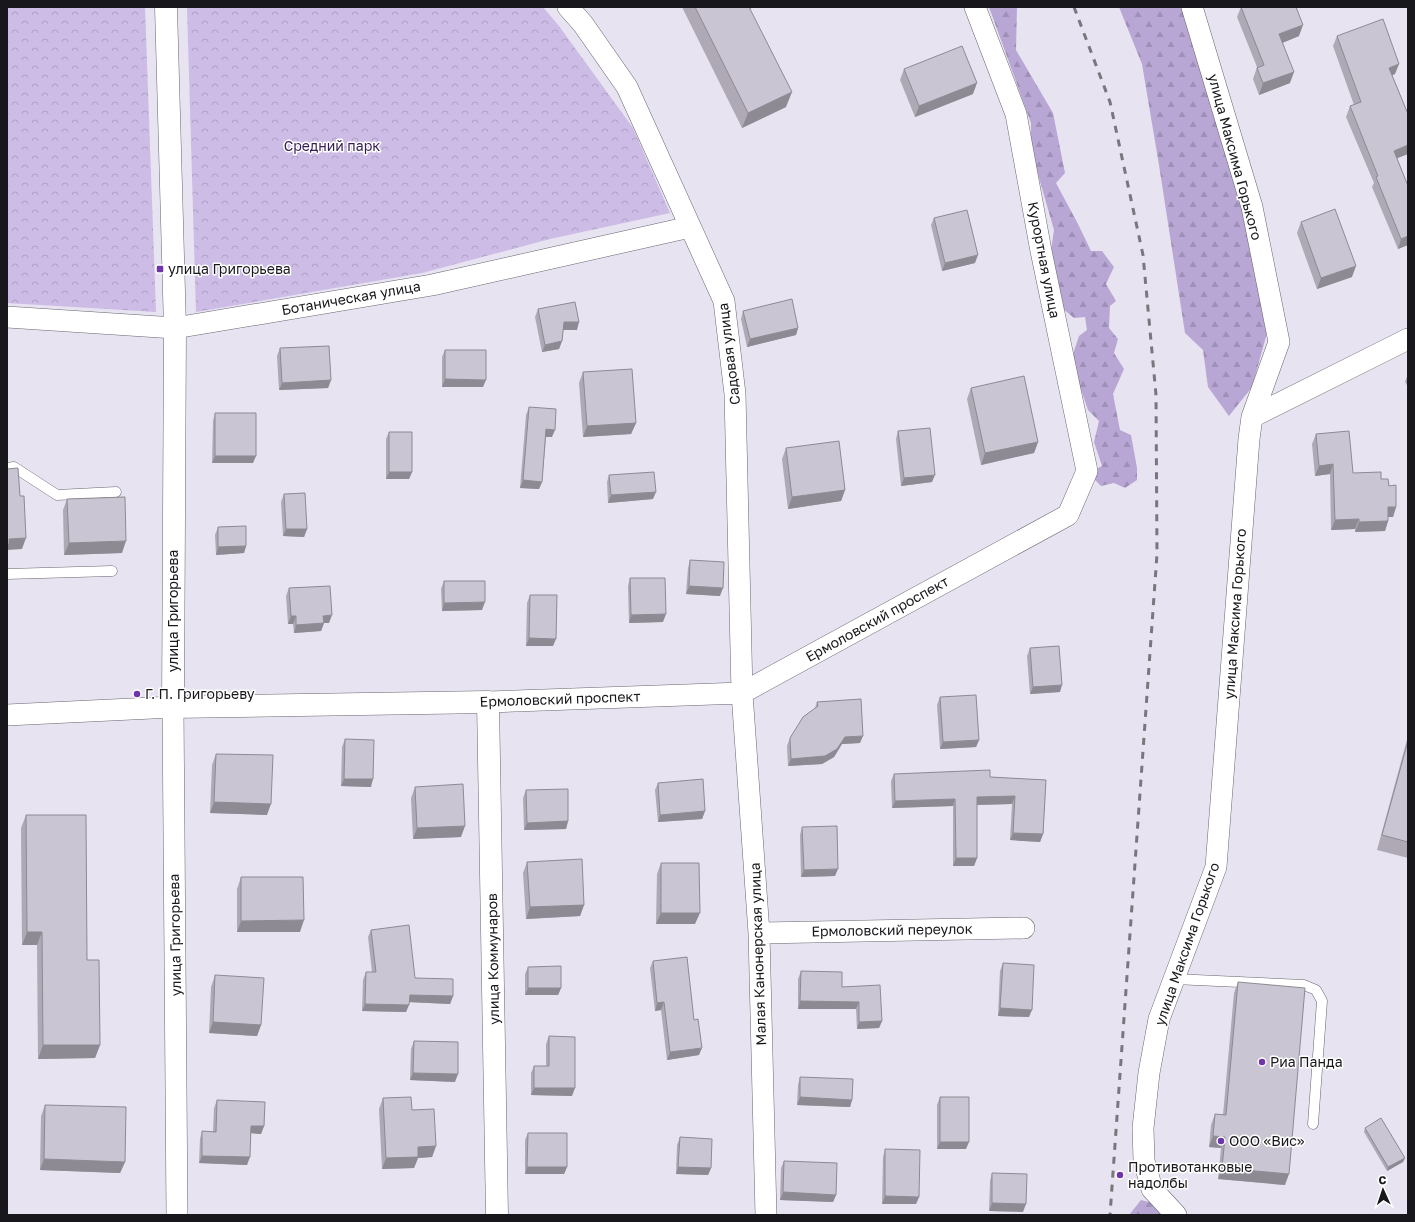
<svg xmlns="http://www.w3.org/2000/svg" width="1415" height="1222" font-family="'Golos Text',sans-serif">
<defs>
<pattern id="forest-firs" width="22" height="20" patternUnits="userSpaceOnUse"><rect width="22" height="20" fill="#b8a7d5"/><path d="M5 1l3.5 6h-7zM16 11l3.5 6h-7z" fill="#9d8fb6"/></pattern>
<pattern id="park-crowns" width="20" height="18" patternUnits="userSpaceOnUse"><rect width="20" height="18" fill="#ccbce6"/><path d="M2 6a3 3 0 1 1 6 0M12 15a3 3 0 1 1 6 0" fill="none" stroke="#aea1c5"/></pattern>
</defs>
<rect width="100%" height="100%" fill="#e8e3f0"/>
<path fill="url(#forest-firs)" d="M989,7H1017L1016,50L1053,113L1065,173L1056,183L1078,224L1091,251H1102L1114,267L1106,284L1116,301L1110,306L1109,328L1118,339L1114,353L1124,369L1113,394L1120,430L1131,435L1137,468V480L1125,488L1114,483L1101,486L1095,480L1093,471L1102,466L1094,442L1099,421L1088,410L1071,360L1079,336L1087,330L1085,317L1074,318L1057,304L1059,283L1050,258L1054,230L1031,150V123Z
M1119,7H1186L1246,208L1269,326L1252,387L1229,416L1208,387L1203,350L1185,333L1159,165L1142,64Z
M1141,1200L1157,1204L1162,1215H1129Z"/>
<path fill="url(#park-crowns)" d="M7,7H145L156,312L7,303Z
M187,7H543L559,26L633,128L670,213L550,239L422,273L196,312Z"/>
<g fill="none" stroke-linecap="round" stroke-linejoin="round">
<g stroke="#696570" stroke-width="11">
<path id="service" d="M7,468L14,467L57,495L116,492
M7,574L112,571
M1174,979L1304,985L1316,990L1322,1001L1313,1124"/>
</g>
<g stroke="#696570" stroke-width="22">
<path id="minor" d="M568,7L583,24L627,87L724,301L735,394L742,693L759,933L766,1215
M7,317L175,328L432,285L690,227
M1252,417L1408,339
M488,702L742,693L1068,515L1087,471L1041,251L1016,114L975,7
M7,715L173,707L177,1215
M759,933L1024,928
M1176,1215L1152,1189L1144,1161L1143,1128L1149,1073L1159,1019L1216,867L1249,439L1252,417L1279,342L1252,207L1192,7"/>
</g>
<g stroke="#696570" stroke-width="23">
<path id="tertiary" d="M166,7L175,328L173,707L488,702L497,1215"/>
</g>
<use href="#service" stroke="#fff" stroke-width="10"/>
<use href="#minor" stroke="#fff" stroke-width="21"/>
<use href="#tertiary" stroke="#fff" stroke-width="22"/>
<path stroke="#79767e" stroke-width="3" stroke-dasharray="7 7" stroke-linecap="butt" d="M1074,7L1110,102L1143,255L1156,395L1157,554L1110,1215"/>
</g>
<path fill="#aea9b5" d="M682,7H754L750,9L786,107L742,128Z
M1241,7H1296L1299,36L1282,43L1290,83L1259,95L1253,79L1257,67L1237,17Z
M1337,36L1395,74L1392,75L1408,114V154L1397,158L1408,186V245L1398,249L1372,187L1374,183L1346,117L1350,106L1354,105L1333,46Z
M904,69L973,94L915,117L900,80Z
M934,218L975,263L942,271L931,225Z
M1301,222L1352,277L1317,289L1297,233Z
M538,309L577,330H563L562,341L559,349L542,352L535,317Z
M743,311L798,328L796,335L747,347L741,319Z
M280,348L331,380L328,388L279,390L277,356Z
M445,350L483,387H442V357Z
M583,372L636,423L631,434L583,437L579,383Z
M1408,374V387L1405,382Z
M971,388L1038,442L1034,453L981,465L967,399Z
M529,407L552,437H546L542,482L539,489L520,488L526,415Z
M215,413L253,463H212L213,421Z
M898,431L932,482L901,486L896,439Z
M389,432L412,472L409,479H386V439Z
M1316,434L1353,473L1381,479L1389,486L1396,507L1393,517H1388V521L1385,531L1355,532V529L1331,530L1330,474L1315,476L1312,444Z
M786,448L845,490L841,501L788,509L782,459Z
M609,475L653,499L608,503L607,482Z
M284,494L307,529L304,537L283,536L281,502Z
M67,499L122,553L64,555L63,510Z
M218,527L246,546L244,553L216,555L215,535Z
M690,560L720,596L686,594L688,568Z
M630,578L663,622L629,623L628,586Z
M444,581L482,610L442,611L441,589Z
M289,588L329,623H324L321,631L294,633L293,624H288L286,596Z
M530,595L553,646H526L527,603Z
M1030,648L1060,692L1030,694L1027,656Z
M940,697L979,740L976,747L940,749L937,705Z
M817,702L860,743L842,744L834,757L822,764L788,766L787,746L790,738L815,708Z
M1408,736V858L1377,850Z
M345,739L371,787L341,786L342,747Z
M216,754L267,815L210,813L212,765Z
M894,774L990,777L1046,780L1043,834L1040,842L1010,840L1012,804L977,805V858L974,866H953V806L892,808L891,781Z
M658,783L705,811L702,819L658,822L655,790Z
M415,787L461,837L413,839L411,798Z
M526,790L568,821L566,829L524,830L523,798Z
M26,815L87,960L100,1045L95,1058L38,1059L37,945H22L21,828Z
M802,827L835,876L801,877L800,835Z
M527,862L584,905L580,916L526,919L523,873Z
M661,863L695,924H656L657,874Z
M241,877L300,932H237V889Z
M371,930L415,978L453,996L450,1004L409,1002L406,1012L362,1011L363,980L366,972H372L368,937Z
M653,961L694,1020L699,1055L667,1060L661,1010L655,1011L650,968Z
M1003,963L1029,1017L998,1016L1000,971Z
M528,967L561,988L558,995H525V974Z
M801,971L842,987L882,1021L879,1028L857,1029L856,1009H798V979Z
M215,975L261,1025L257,1036L209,1033L211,987Z
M1238,982L1285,1185L1218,1179L1221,1148L1209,1147L1211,1125L1215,1114L1223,1115L1234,993Z
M549,1036L572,1096L531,1095V1073L534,1066H546V1044Z
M414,1041L455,1082L410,1080L411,1049Z
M800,1077L852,1100L850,1107L797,1105L798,1085Z
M940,1097L966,1149H937V1105Z
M383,1098L412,1110L436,1146L432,1157L418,1158L414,1168L382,1169L379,1109Z
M217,1100L264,1126L261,1134L251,1133L247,1165L199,1163L200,1139L202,1131L213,1132L214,1108Z
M45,1105L125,1162L120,1173L40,1170L41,1116Z
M1365,1128L1405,1158L1403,1162L1387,1171L1364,1132Z
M528,1133L567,1167L564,1174H525V1140Z
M680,1137L711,1168L708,1175L676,1174L677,1145Z
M885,1149L919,1197L916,1204H882L883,1157Z
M784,1161L836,1195L833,1202L780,1200L781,1168Z
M992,1173L1023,1212L989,1211L990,1181Z"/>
<path fill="#8d8a93" d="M1303,25L1299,36L1275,46L1279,34Z
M1399,64L1395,74L1385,78L1389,68Z
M1294,72L1290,83L1259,95L1263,83Z
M977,83L973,94L915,117L919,106Z
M792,92L786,107L742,128L748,113Z
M1408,145V154L1390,161L1394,151Z
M1408,236V245L1398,249L1401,239Z
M978,255L975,263L942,271L945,263Z
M1356,266L1352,277L1317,289L1321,278Z
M564,322H579L577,330H561Z
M798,328L796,335L747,347L750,339Z
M562,341L559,349L542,352L545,345Z
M445,379L486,380L483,387H442Z
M331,380L328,388L279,390L282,383Z
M636,423L631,434L583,437L587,426Z
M546,429L555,430L552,437H544Z
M1038,442L1034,453L981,465L985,453Z
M215,456H256L253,463H212Z
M1333,464L1330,474L1315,476L1319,466Z
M389,472H412L409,479H386Z
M935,475L932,482L901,486L904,478Z
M523,480L542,482L539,489L520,488Z
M845,490L841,501L788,509L792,497Z
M656,492L653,499L608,503L611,495Z
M1388,507H1396L1393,517H1384Z
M1359,519L1355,529L1331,530L1335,520Z
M1388,521L1385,531L1355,532L1359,522Z
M286,529H307L304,537L283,536Z
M26,538L22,549L7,550V545L9,539Z
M126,541L122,553L64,555L69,543Z
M246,546L244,553L216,555L218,547Z
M689,586L723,588L720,596L686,594Z
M485,602L482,610L442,611L444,603Z
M666,614L663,622L629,623L631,615Z
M332,615L329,623H320L323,616Z
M291,616H296L293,624H288Z
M324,623L321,631L294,633L296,625Z
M529,638L556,639L553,646H526Z
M1062,685L1060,692L1030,694L1033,687Z
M863,736L860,743L842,744L834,757L822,764L788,766L791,759L845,737Z
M979,740L976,747L940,749L943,742Z
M344,779H373L371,787L341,786Z
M1015,796L1012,804L974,805L977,797Z
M955,799L953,806L892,808L895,801Z
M214,802L271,804L267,815L210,813Z
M705,811L702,819L658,822L660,815Z
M568,821L566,829L524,830L527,823Z
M465,826L461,837L413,839L417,828Z
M1013,833L1043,834L1040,842L1010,840Z
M956,858H977L974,866H953Z
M838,869L835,876L801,877L804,870Z
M584,905L580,916L526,919L530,907Z
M661,913H700L695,924H656Z
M304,920L300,932H237L241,921Z
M27,932H42L37,945H22Z
M528,988H561L558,995H525Z
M410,995L453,996L450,1004L407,1002Z
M800,1001L859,1002L856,1009H798Z
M664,1002L661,1010L655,1011L657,1003Z
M365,1004L409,1005L406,1012L362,1011Z
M1000,1008L1032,1010L1029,1017L998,1016Z
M882,1021L879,1028L857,1029L859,1022Z
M213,1022L261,1025L257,1036L209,1033Z
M43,1045H100L95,1058L38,1059Z
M702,1048L699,1055L667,1060L670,1052Z
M413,1073L458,1074L455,1082L410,1080Z
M534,1088H575L572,1096L531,1095Z
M800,1097L852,1100L850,1107L797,1105Z
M251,1126H264L261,1134L248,1133Z
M1213,1136L1225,1137L1221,1148L1209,1147Z
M940,1142H969L966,1149H937Z
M436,1146L432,1157L418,1158L414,1168L382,1169L386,1158L418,1147Z
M202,1156L250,1157L247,1165L199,1163Z
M1405,1158L1403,1162L1387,1171L1388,1167Z
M44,1159L125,1162L120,1173L40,1170Z
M527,1167H567L564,1174H525Z
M678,1167L711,1168L708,1175L676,1174Z
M1222,1168L1289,1174L1285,1185L1218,1179Z
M783,1192L836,1195L833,1202L780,1200Z
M885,1196L919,1197L916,1204H882Z
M992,1203L1026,1204L1023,1212L989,1211Z"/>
<path fill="#cac5d2" stroke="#8d8a93" d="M695,7H749L792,92L748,113Z
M1241,7H1296L1303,25L1279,34L1294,72L1263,83L1257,68L1264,65Z
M1383,19L1399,64L1389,68L1408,114V145L1394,151L1408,186V236L1401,239L1376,177L1378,176L1350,106L1361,102L1337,36Z
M962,46L977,83L919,106L904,69Z
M1335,209L1356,266L1321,278L1301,222Z
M967,210L978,255L945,263L934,218Z
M792,299L798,328L750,339L743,311Z
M575,302L579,322H564L562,341L545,345L538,309Z
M329,346L331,380L282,383L280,348Z
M445,350H486V380L445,379Z
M632,369L636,423L587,426L583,372Z
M1024,376L1038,442L985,453L971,388Z
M529,407L556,409L555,430L546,429L542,482L523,480Z
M215,413H256V456H215Z
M930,428L935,475L904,478L898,431Z
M1349,431L1353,473L1381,472V479H1388L1389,486L1396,485V507H1388V521L1359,522V519L1335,520L1333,464L1319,466L1316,434Z
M389,432H412V472H389Z
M839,441L845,490L792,497L786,448Z
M18,468L20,496H24L26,538L9,539V544L7,545V469Z
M654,472L656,492L611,495L609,475Z
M305,493L307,529H286L284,494Z
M125,497L126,541L69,543L67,499Z
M246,526V546L218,547V527Z
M690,560L724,562L723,588L689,586Z
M630,578H665L666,614L631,615Z
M444,581H485V602L444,603Z
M330,586L332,615L323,616L324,623L296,625V616H291L289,588Z
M530,595H557L556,639L529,638Z
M1059,646L1062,685L1033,687L1030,648Z
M976,695L979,740L943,742L940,697Z
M861,699L863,736L845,737L837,749L825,756L791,759L790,738L803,717L818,706L817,702Z
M345,739L374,740L373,779H344Z
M1408,741V842L1382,835Z
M216,754L273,755L271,804L214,802Z
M990,770V777L1046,780L1043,834L1013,833L1015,796L977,797V858H956L955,799L895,801L894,774Z
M703,779L705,811L660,815L658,783Z
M463,784L465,826L417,828L415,787Z
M568,789V821L527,823L526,790Z
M26,815H86L87,960H99L100,1045H43L42,932H27Z
M837,826L838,869L804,870L802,827Z
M582,859L584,905L530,907L527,862Z
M661,863H699L700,913H661Z
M241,877H303L304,920L241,921Z
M409,925L415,978L453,979V996L410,995L409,1005L365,1004L366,972H376L371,930Z
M687,957L694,1020L698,1019L702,1048L670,1052L664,1002L657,1003L653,961Z
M1003,963L1034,965L1032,1010L1000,1008Z
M561,966V988H528V967Z
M801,971L842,972V987L880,985L882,1021L859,1022V1002L800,1001Z
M215,975L264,978L261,1025L213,1022Z
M1238,982L1305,988L1289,1174L1222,1168L1225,1137L1213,1136L1215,1114L1226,1115Z
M549,1036L575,1037V1088H534V1066H549Z
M414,1041L458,1042V1074L413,1073Z
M800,1077L853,1079L852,1100L800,1097Z
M411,1097L412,1110L434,1109L436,1146L418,1147V1157L386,1158L383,1098Z
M940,1097H969V1142H940Z
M217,1100L265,1102L264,1126H251L250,1157L202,1156V1131L216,1132Z
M45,1105L126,1107L125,1162L44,1159Z
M1381,1118L1405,1158L1388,1167L1365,1128Z
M528,1133H567V1167H527Z
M680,1137L712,1139L711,1168L678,1167Z
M885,1149L920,1150L919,1197L885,1196Z
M784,1161L837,1163L836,1195L783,1192Z
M992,1173L1027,1174L1026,1204L992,1203Z"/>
<g fill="#6f35ab" stroke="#fff" stroke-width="1.5">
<rect x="156" y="265" width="8" height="8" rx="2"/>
<circle cx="137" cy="694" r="4"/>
<circle cx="1262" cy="1062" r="4"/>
<circle cx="1221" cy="1141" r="4"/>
<circle cx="1120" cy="1175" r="4"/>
</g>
<g text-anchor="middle" stroke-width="3" stroke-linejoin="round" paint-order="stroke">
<g font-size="14" fill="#361c54" stroke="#fff">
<text x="332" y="151">Средний парк</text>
</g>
<g font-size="14" fill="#18171b" stroke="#fff">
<text transform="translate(1235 157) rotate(75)" y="5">улица Максима Горького</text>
<text transform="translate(1044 260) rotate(79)" y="5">Курортная улица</text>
<text transform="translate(351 298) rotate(-10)" y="5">Ботаническая улица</text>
<text transform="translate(729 354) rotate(-97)" y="5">Садовая улица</text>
<text transform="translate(173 611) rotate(-90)" y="5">улица Григорьева</text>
<text transform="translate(1235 614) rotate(-86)" y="5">улица Максима Горького</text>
<text transform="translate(877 619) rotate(-29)" y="5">Ермоловский проспект</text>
<text transform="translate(560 699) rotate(-2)" y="5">Ермоловский проспект</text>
<text transform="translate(892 930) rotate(-1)" y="5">Ермоловский переулок</text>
<text transform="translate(175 935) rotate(-91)" y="5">улица Григорьева</text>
<text transform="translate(1187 944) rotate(-71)" y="5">улица Максима Горького</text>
<text transform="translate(758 954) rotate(-92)" y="5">Малая Канонерская улица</text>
<text transform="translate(493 959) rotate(-91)" y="5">улица Коммунаров</text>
</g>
<g font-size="14" fill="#18171b" stroke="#fff" text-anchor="start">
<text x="168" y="274">улица Григорьева</text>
<text x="145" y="699">Г. П. Григорьеву</text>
<text x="1270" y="1067">Риа Панда</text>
<text x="1229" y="1146">ООО «Вис»</text>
<text x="1128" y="1172">Противотанковые<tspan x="1128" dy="16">надолбы</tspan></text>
</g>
</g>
<rect width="1415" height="1222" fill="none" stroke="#18171b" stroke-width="16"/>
<g transform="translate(1383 1190) rotate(357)" stroke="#ffffff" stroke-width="3" paint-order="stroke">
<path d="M0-3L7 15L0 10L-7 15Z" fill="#18171b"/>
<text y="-6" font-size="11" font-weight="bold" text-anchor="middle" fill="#18171b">С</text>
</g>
</svg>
